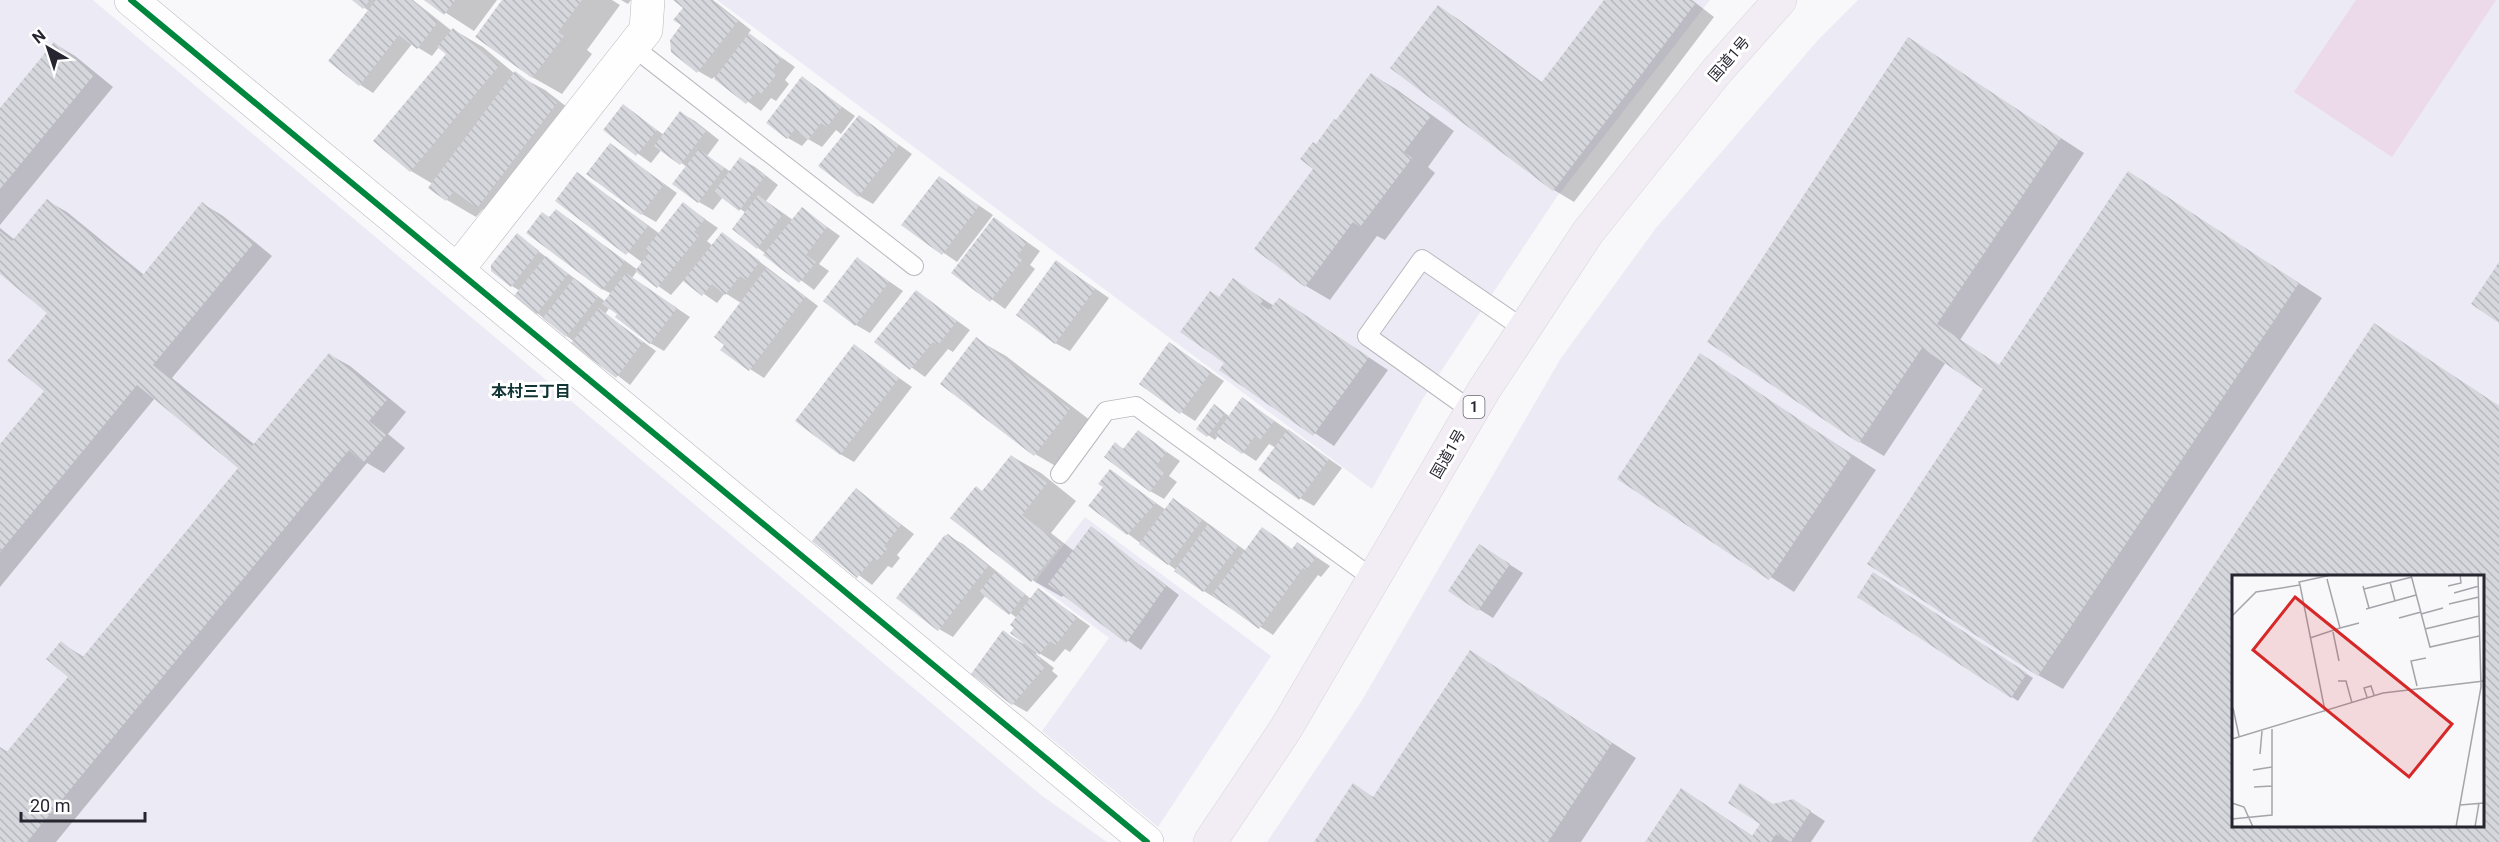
<svg xmlns="http://www.w3.org/2000/svg" width="2499" height="842" font-family="Roboto,'Noto Sans JP',sans-serif">
<defs>
<pattern id="building-back-hatch" width="6" height="6" patternUnits="userSpaceOnUse" patternTransform="scale(1.5)"><rect width="6" height="6" fill="#d5d7dd"/><path d="M-1 5l2 2M0 0l6 6M5-1l2 2" fill="none" stroke="#b7b8be"/></pattern>
</defs>
<rect width="100%" height="100%" fill="#f8f8fb"/>
<path fill="#eceaf4" fill-rule="evenodd" d="M0,0H93L1041,795L1107,842H0Z
M717,0H1710L1556,198L1422,400L1372,489Z
M1858,0H2499V842H1267L1361,702L1561,358L1656,228L1818,40ZM2234,576H2482V826H2234Z
M1085,517L1271,656L1158,827L1042,731L1109,638L1035,582Z"/>
<path fill="#ecd9e9" d="M2356,0H2496L2392,157L2294,92Z"/>
<path fill="#0003" fill-rule="evenodd" d="M354,0H413L452,31L454,30L483,47L515,74L545,90L585,121L508,224L483,209L476,217L447,200L433,184L411,171L375,141L448,54L439,47L432,56L412,44L373,93L359,84L369,11Z
M426,0H497L474,31Z
M504,0H612L620,5L587,50L592,54L562,94L532,77Z
M621,0H631L628,4Z
M677,0H713L751,30L748,34L795,67L785,80L789,84L776,101L771,98L761,111L714,77L712,79L698,71L683,25L685,7Z
M1606,0H1692L1714,17L1574,202L1554,190L1438,7L1458,19L1543,83Z
M1909,39L2084,153L1960,340L2000,366L2128,173L2322,298L2063,689L2038,675L1985,388L1946,362L1884,456L1860,442Z
M55,44L75,56L113,87L0,225V111Z
M1372,75L1396,89L1454,131L1428,167L1435,173L1385,240L1377,236L1330,300L1306,286L1317,146Z
M802,78L855,116L841,134L836,130L822,147L808,139L802,146L788,138Z
M623,106L664,135L681,113L695,121L719,140L707,156L731,172L741,159L755,167L778,185L766,201L793,220L802,209L840,236L819,264L829,271L814,290L758,248L746,213L723,197L713,210L699,202L687,167L662,149L651,163L605,130Z
M860,117L912,154L873,204L859,196Z
M610,145L677,193L656,222L642,214Z
M578,174L660,234L683,204L718,228L707,241L713,246L723,234L818,306L764,378L750,369L726,344L741,303L725,293L717,303L684,280L671,295L637,271L632,278L690,317L664,351L650,343L610,307L605,314L656,351L630,385L537,313L520,291L512,286L517,235L606,302L612,294L602,289L550,218L556,211L638,270L643,263L557,200Z
M939,178L993,215L957,262L903,225Z
M47,201L67,212L144,275L203,204L223,216L272,256L172,378L255,445L330,355L350,366L406,412L388,434L405,448L384,473L367,463L56,842H0V747L9,753L70,677L61,643L84,657L240,467L155,398L0,587V446L46,390L49,313L0,272V228L15,240Z
M994,219L1040,251L1030,265L1035,269L1005,309L954,272Z
M857,259L903,291L870,333L856,325Z
M1057,262L1109,298L1070,351L1055,343Z
M1233,280L1274,306L1299,311L1388,370L1334,446L1221,370L1226,363L1220,298Z
M917,292L970,330L953,352L948,349L925,377L876,342Z
M2394,337L2499,406V842H2033ZM2234,576H2482V826H2234Z
M976,339L1006,356L1099,427L1064,471L1035,454Z
M1169,344L1224,381L1195,421L1181,412Z
M854,346L912,387L854,462L840,454Z
M1700,355L1876,470L1794,592L1619,478Z
M1243,399L1342,468L1314,506L1300,498L1276,448L1269,444L1256,461L1218,436L1215,440L1198,428L1221,410L1230,417Z
M1138,432L1180,461L1169,476L1177,482L1164,499L1150,491L1115,444L1125,450Z
M1011,456L1041,473L1076,501L1051,533L1074,551L1091,528L1179,595L1141,650L1064,594L1062,597L1032,580L983,492Z
M1110,471L1166,510L1173,500L1187,508L1246,551L1262,529L1293,550L1297,544L1330,566L1321,577L1318,575L1273,635L1204,591L1091,506L1105,487Z
M856,490L914,534L897,555L900,558L892,568L888,566L872,585L814,541Z
M948,536L963,544L1031,599L1038,590L1090,626L1070,652L1065,649L1054,662L1037,652L1036,654L1054,668L1052,671L1058,676L1027,712L1013,704L1003,632L1024,644L1016,628L1017,618L986,595L953,637L939,629Z
M1493,554L1523,573L1493,618L1450,591Z
M1881,578L2033,678L2018,701L2012,697Z
M1471,652L1636,758L1581,842H1316L1353,785L1374,798Z
M1701,802L1754,837L1774,806L1808,810L1825,821L1811,842H1647Z"/>
<path fill="url(#building-back-hatch)" fill-rule="evenodd" d="M352,0H370L363,9Z
M376,0H411L438,22L417,49L399,35L359,86L328,61Z
M424,0H455L444,15Z
M502,0H582L558,32L564,36L532,78L475,37Z
M673,0H711L738,21L697,73L671,52L670,40L681,25L673,20L683,8Z
M1604,0H1689L1695,4L1553,191L1390,68L1438,5L1541,83Z
M453,28L499,66L410,172L373,141L446,54L437,47Z
M749,33L782,58L772,71L776,75L761,94L757,91L746,104L714,79Z
M1908,37L2061,138L1937,324L1999,365L2128,171L2299,283L2038,676L1867,564L1983,389L1922,348L1859,443L1707,342Z
M54,42L94,75L0,189V108Z
M515,71L557,103L477,208L454,191L446,201L428,188Z
M1371,73L1431,116L1404,152L1412,158L1360,227L1353,222L1305,287L1254,249L1313,169L1300,159L1313,142L1316,144L1334,119L1336,120Z
M802,76L842,107L827,127L821,123L808,140L795,129L787,139L766,123Z
M623,104L657,130L636,156L603,130Z
M680,111L706,131L680,165L654,146Z
M859,115L899,145L858,197L818,166Z
M610,143L664,184L641,215L586,174Z
M699,149L724,168L698,203L672,184Z
M740,157L765,176L739,211L714,192Z
M577,172L648,226L626,255L555,201Z
M939,176L979,206L942,255L901,225Z
M758,195L783,214L757,249L732,229Z
M47,199L142,276L202,202L253,244L153,365L252,446L329,353L387,400L369,421L386,435L363,463L349,450L27,842H0V748L6,753L68,677L46,659L61,641L82,658L238,468L137,385L0,552V444L44,391L7,361L47,313L0,274V231L12,241Z
M683,202L705,219L694,232L699,236L657,288L635,271L649,253L645,250Z
M802,207L827,227L806,255L816,262L799,283L763,255Z
M556,209L625,261L602,290L526,233L542,212L549,217Z
M994,217L1027,242L1017,256L1022,260L990,302L951,273Z
M722,232L760,261L746,280L740,276L725,295L712,284L702,296L683,281Z
M517,233L539,251L511,287L491,271V265Z
M546,256L568,274L536,315L513,297Z
M857,257L889,282L855,326L823,301Z
M1056,260L1095,289L1055,344L1016,315Z
M2499,262V323L2471,304Z
M766,268L805,297L749,371L720,350L724,345L714,337Z
M626,273L677,308L650,344L615,317L617,314L602,304Z
M574,278L598,297L566,337L543,318Z
M1233,278L1264,300L1260,304L1269,310L1279,298L1369,357L1313,436L1219,370L1224,363L1180,332L1210,291L1219,297Z
M916,290L957,321L938,345L933,342L910,370L874,342Z
M599,308L643,342L616,378L571,343Z
M2374,323L2499,406V842H2031ZM2234,576H2482V826H2234Z
M976,337L1070,409L1034,456L940,384Z
M1169,342L1211,372L1180,414L1139,384Z
M854,344L899,378L840,455L795,421Z
M1700,353L1852,455L1769,580L1617,479Z
M1242,397L1274,421L1260,440L1255,436L1242,454L1215,435Z
M1214,404L1225,413L1207,437L1196,429Z
M1288,429L1329,459L1299,500L1258,470Z
M1138,430L1167,452L1156,466L1164,473L1150,492L1104,457L1115,442L1123,449Z
M1011,455L1047,483L1022,515L1061,545L1031,582L950,518L976,486L982,491Z
M1110,469L1156,503L1127,535L1088,506L1103,487L1098,484Z
M856,488L901,525L884,546L887,549L877,561L873,559L857,578L812,541Z
M1173,498L1202,520L1168,565L1139,544Z
M1208,524L1238,546L1203,592L1174,571Z
M1091,526L1166,586L1126,643L1048,584Z
M1262,527L1292,549L1297,542L1317,557L1306,570L1303,568L1259,629L1212,595Z
M948,534L988,566L938,631L896,598L944,536Z
M1479,544L1510,564L1478,611L1448,591Z
M996,571L1025,594L1009,615L979,592Z
M1873,572L2027,673L2011,698L1857,597Z
M1038,588L1077,617L1056,645L1050,641L1039,655L1010,633L1014,628L1010,625Z
M1003,630L1041,659L1039,662L1045,667L1012,705L971,674Z
M1470,650L1612,743L1548,842H1314L1353,783L1373,797Z
M1740,783L1773,804L1793,799L1811,811L1791,842L1776,834L1771,842H1645L1681,788L1752,836L1760,824L1728,803Z"/>
<g fill="none" stroke-linecap="round" stroke-linejoin="round">
<g stroke="#b9b8be" stroke-width="20">
<path id="service" d="M632,46L914,266
M1472,411L1367,336L1422,259L1524,329
M1060,474L1106,411L1136,406L1375,580"/>
</g>
<g stroke="#b9b8be" stroke-width="34">
<path id="minor" d="M131,0L1147,842
M458,269L646,30L648,0"/>
</g>
<g stroke="#d6d5d8" stroke-width="34">
<path id="trunk" d="M1210,842L1285,730L1484,390L1588,232L1716,72L1780,0"/>
</g>
<use href="#service" stroke="#fefefe" stroke-width="18"/>
<use href="#minor" stroke="#fefefe" stroke-width="33"/>
<use href="#trunk" stroke="#f2ecf4" stroke-width="33"/>
<g stroke="#fff" stroke-width="10">
<path id="cycleway" d="M131,0L1147,842"/>
</g>
<use href="#cycleway" stroke="#00873e" stroke-width="6"/>
</g>
<g text-anchor="middle" stroke-width="6" stroke-linejoin="round" paint-order="stroke">
<rect fill="#fff" stroke="#68666e" stroke-width="1.5" x="1463.5" y="396" width="21" height="22" rx="4.5"/>
<g font-size="14" font-weight="bold" fill="#272530">
<text x="1474" y="412">1</text>
</g>
<g font-size="15" fill="#272530" stroke="#fff">
<text transform="translate(1729 59) rotate(-49)" y="5">国道1号</text>
<text transform="translate(1448 454) rotate(-60)" y="5">国道1号</text>
</g>
<g font-size="16" font-weight="bold" fill="#113435" stroke="#fff">
<text x="531" y="397">本村三丁目</text>
</g>
</g>
<g transform="translate(2232 575)">
<rect width="252" height="252" fill="#f8f8fb"/>
<path fill="none" stroke="#a4a4aa" stroke-width="1.5" d="M179,0L198,72L247,61M158,7L163,26M68,10L93,136M131,11L137,33M216,11L229,8L228,0M132,14L180,2M222,18L247,11M217,29L247,22M134,34L184,20M189,39L211,33M0,41L24,17L68,10L67,7L99,0M167,43L189,37M108,53L127,48M193,54L247,41M101,57L107,86M78,63L108,53L95,4M106,106H114L120,128M185,111L179,86L194,83M135,122L132,113L139,111L142,120M1,133L7,161M0,164L151,118L252,106M28,179L30,156M21,195L40,192M22,212L40,211M0,228L12,232L21,252M228,230L252,228M0,244L40,240V154M224,252L249,112L246,0M243,252L247,228"/>
<path fill="#d62828" fill-opacity="0.15" stroke="#d62828" stroke-width="3" d="M63,22L220,149L177,202L21,75Z"/>
<rect width="252" height="252" fill="none" stroke="#272530" stroke-width="3"/>
</g>
<g transform="translate(48 48) rotate(321)" stroke="#ffffff" stroke-width="4.5" paint-order="stroke">
<path d="M0-4.5L10 22L0 15L-10 22Z" fill="#272530"/>
<text y="-9" font-size="16" font-weight="bold" text-anchor="middle" fill="#272530">N</text>
</g>
<path d="M21 812v9h124v-9" fill="none" stroke="#272530" stroke-width="3"/>
<text x="30" y="812" font-size="18" fill="#272530" stroke="#ffffff" stroke-width="4.5" paint-order="stroke">20 m</text>
</svg>
